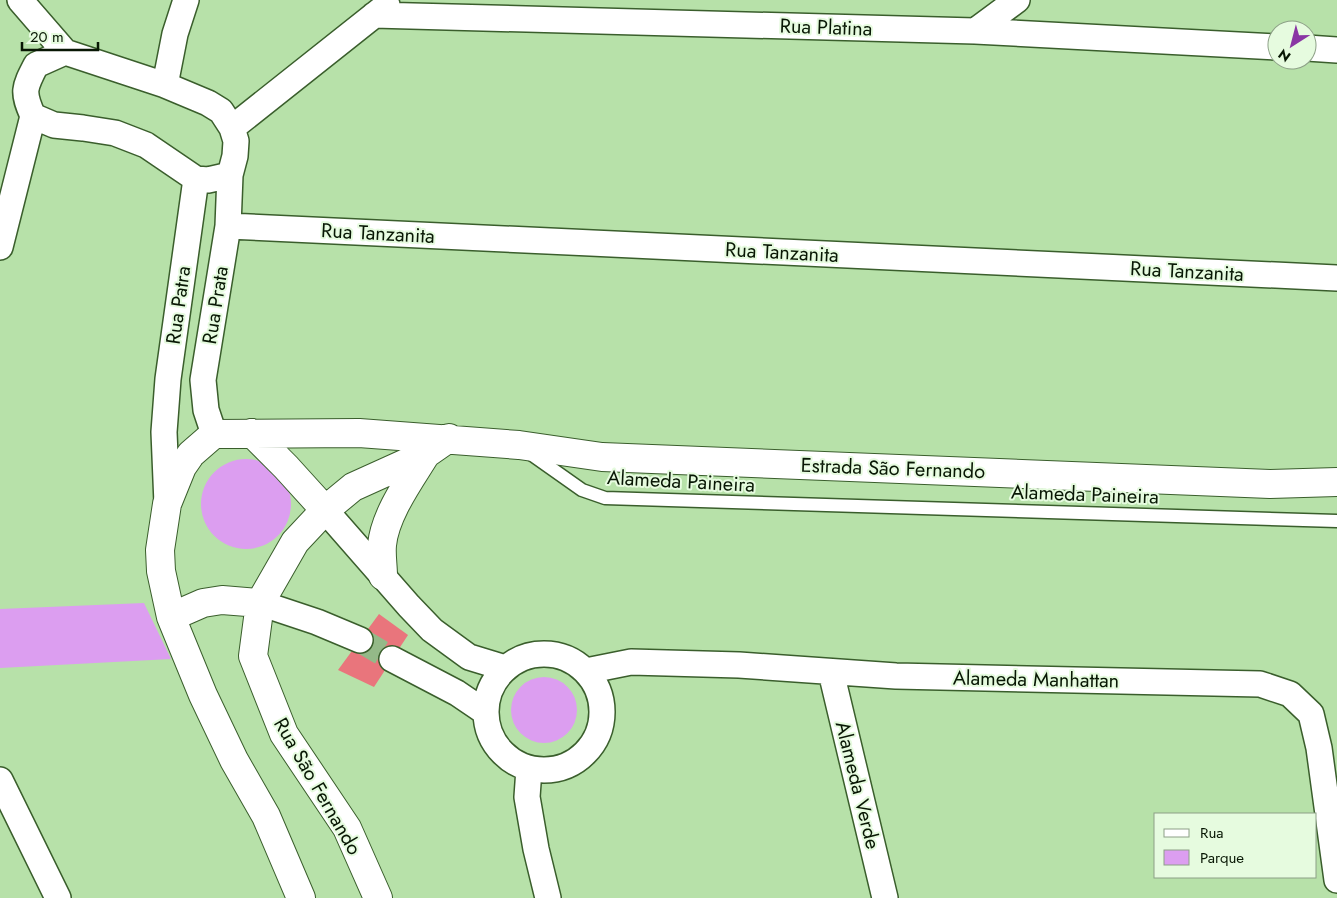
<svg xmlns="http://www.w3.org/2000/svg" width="1337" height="898" font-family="Jost,sans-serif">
<rect width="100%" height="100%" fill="#b7e1a9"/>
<path fill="#dc9ef0" d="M201 504a45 45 0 1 1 90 0a45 45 0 1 1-90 0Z
M144,603L171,659L0,668V609Z
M511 710a33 33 0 1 1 66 0a33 33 0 1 1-66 0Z"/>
<path fill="#e9757c" d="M379,614L408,635L374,687L338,670Z"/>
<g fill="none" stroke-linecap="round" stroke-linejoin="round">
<path stroke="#94b988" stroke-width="25" stroke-dasharray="25 12" stroke-linecap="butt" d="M360,640L392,659"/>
<g stroke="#3a5e2c" stroke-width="15">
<path id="service" d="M531,454L582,490L605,498L1337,521"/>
</g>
<g stroke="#3a5e2c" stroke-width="28">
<path id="minor" d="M20,0L65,52
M374,15L975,31L1277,47
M975,31L1017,0
M1307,48L1337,50
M65,52L165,85L208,103L221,111L232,128L236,141L235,156L230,175L208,180L196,179L146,145L115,133L83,128L54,125L33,116C22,92 24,88 36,65Z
M165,85L175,34L186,0
M232,128L387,5
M228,226L1337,278
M0,247L33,116
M214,434L206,410L203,380L228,226L230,175
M167,504L164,432L168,379L196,179
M325,510L409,606L432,630L469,657L505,668
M260,603L317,622L360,640
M486 712a58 58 0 1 1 116 0a58 58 0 1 1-116 0Z
M392,659L457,693L485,712
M586,671L631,662L739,665L896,676L1260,684L1290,694L1311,714L1319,748L1337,880
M831,672L885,898
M529,769L527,797L536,849L548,898
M0,780L58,898"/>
</g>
<g stroke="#3a5e2c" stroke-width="30">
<path id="secondary" d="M252,433L286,467L325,510
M383,576C383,566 381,555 382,545C385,514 410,480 426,454
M171,617L203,603L222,600L260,603
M301,898L266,816L234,760L203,695L171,617L161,571L160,550L167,504L182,467L191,454L214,434L359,433L519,445L602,457L1270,484L1337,482
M378,898L347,828L284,734L253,656L260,603L295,542L325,510L353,487L426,454L449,438"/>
</g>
<use href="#service" stroke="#fff" stroke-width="12"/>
<use href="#minor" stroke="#fff" stroke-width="25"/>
<use href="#secondary" stroke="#fff" stroke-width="28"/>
</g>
<g text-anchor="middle" stroke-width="4" stroke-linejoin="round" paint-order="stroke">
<g font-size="20" fill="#081704" stroke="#e6fbdf">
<text transform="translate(826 27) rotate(2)" y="7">Rua Platina</text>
<text transform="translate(378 233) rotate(3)" y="7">Rua Tanzanita</text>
<text transform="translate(782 252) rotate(3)" y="7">Rua Tanzanita</text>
<text transform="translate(1187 271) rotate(3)" y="7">Rua Tanzanita</text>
<text transform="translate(178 305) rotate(-82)" y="7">Rua Patra</text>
<text transform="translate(215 305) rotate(-81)" y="7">Rua Prata</text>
<text transform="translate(893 468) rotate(2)" y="7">Estrada São Fernando</text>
<text transform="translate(681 481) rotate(3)" y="7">Alameda Paineira</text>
<text transform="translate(1085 494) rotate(2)" y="7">Alameda Paineira</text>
<text transform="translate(1036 679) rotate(1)" y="7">Alameda Manhattan</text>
<text transform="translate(858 785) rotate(76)" y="7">Alameda Verde</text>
<text transform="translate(318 786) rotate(60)" y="7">Rua São Fernando</text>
</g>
</g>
<rect x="1154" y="813" width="162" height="65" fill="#e6fbdf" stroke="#8da087"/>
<rect x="1164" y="829" width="25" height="8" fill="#ffffff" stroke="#8da087"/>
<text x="1200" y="838" font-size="15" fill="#081704">Rua</text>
<rect x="1164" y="850" width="25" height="15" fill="#dc9ef0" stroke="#8da087"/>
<text x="1200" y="863" font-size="15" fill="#081704">Parque</text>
<g transform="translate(1292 45) rotate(216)"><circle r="24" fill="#e6fbdf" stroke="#8da087"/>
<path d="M0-4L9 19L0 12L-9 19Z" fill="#8a36a4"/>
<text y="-8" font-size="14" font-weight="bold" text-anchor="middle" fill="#081704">N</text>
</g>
<path d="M22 42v8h76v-8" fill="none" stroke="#081704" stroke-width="2.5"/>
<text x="30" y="42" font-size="15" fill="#081704" stroke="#e6fbdf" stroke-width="4" paint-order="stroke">20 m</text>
</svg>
